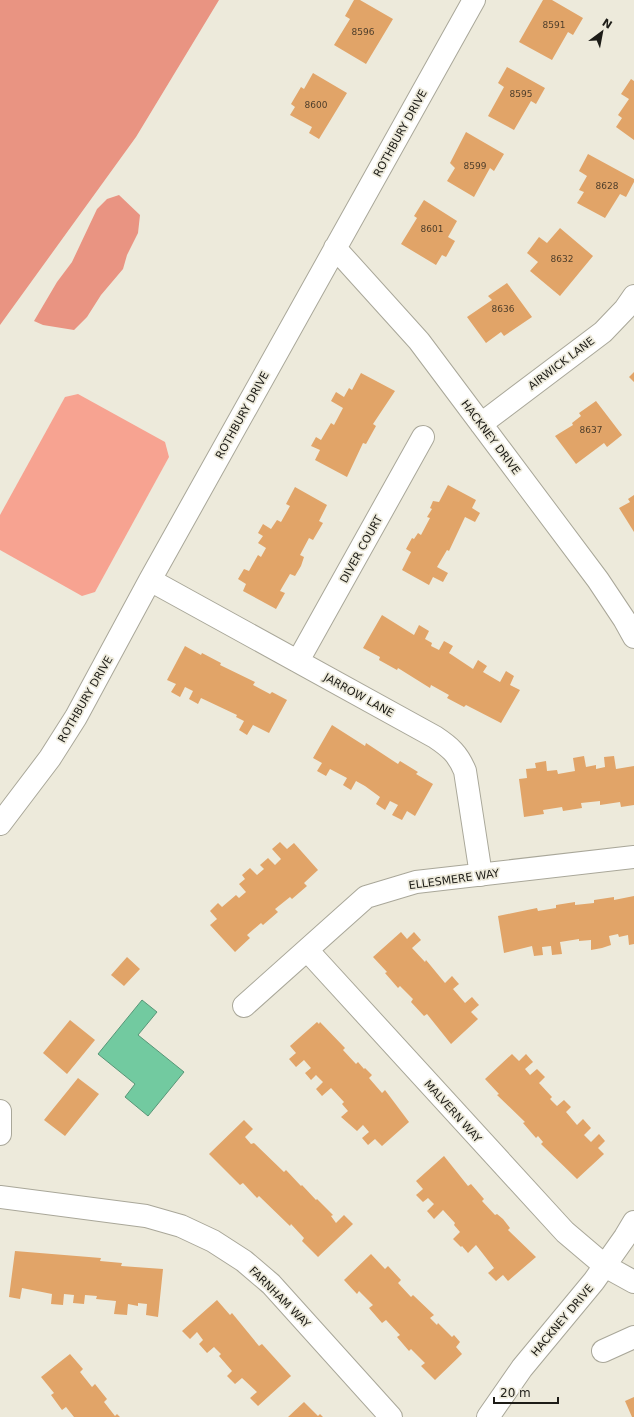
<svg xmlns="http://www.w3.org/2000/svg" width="634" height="1417" font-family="'DejaVu Sans',sans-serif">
<rect width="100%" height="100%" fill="#edeadb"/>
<path fill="#f7a391" d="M78,394L165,442L169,457L95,592L82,596L0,550V515L65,397Z"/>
<path fill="#e99482" d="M0,0H219L136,137L0,325Z
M119,195L140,215L138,233L127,255L123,269L101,295L87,317L74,330L43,325L34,321L57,282L72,262L97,209L107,199Z"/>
<path fill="#72caa0" stroke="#589677" d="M142,1000L157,1012L138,1035L184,1072L148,1116L125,1097L135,1084L98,1054Z"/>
<path fill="#e1a468" d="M354,0H360L393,19L366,64L334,45L350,19L345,16Z
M543,0H552L583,18L573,35L568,32L552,60L519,42Z
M507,67L545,88L536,104L531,101L514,130L488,116L504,87L498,83Z
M313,73L347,93L319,139L309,133L312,127L290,115L295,107L291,104L301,87L304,89Z
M631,79L634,81V140L616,127L622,118L618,115L629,99L621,94Z
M466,132L504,154L494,171L490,168L474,197L447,181L455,168L450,163Z
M588,154L634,179V182L626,197L620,194L605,218L577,203L584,192L579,190L587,176L579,171Z
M424,200L457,221L448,237L455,241L446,257L442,255L436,265L401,244L417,218L414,216Z
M560,228L593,256L560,296L530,271L538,262L527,253L539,237L547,243Z
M507,283L532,317L504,336L501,332L486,343L467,317L492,300L488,296Z
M634,372V382L629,377Z
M361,373L395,391L373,424L376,426L366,444L363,443L347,477L315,460L320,450L311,446L316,437L321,440L331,423L334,425L343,408L331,401L336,392L344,397L349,388L352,390Z
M596,401L622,435L607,447L604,443L576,464L555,436L573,425L572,423L581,416L579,413Z
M448,485L476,500L472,508L480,513L475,522L465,517L449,551L447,550L437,567L448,573L443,582L433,577L429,585L402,570L411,552L406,549L412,538L414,539L418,533L421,535L430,518L427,517L432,509L430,508L433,501L439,502Z
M295,487L327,505L319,521L323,523L313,540L309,538L300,555L304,557L301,566L295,576L290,574L280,591L285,593L276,609L243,591L246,584L238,579L244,569L249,571L258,555L261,557L266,548L258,543L263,536L258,533L263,524L271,529L277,520L281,522L290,506L286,504Z
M634,495V532L619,508L630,502L628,499Z
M382,615L414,635L419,625L429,631L425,639L432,643L431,646L439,650L444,641L453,646L449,653L473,669L478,660L487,666L483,672L500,682L506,671L514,676L510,685L520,690L501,723L466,705L464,707L447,698L449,695L431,685L430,688L398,668L397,670L379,660L380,657L363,648Z
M185,646L201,655L202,653L221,663L220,665L255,682L253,685L270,694L272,692L287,700L269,733L253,725L247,735L239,730L244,721L236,717L237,715L201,698L198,704L189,699L193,691L185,687L180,697L171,692L176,684L167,680Z
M332,725L365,746L366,743L398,764L400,761L418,772L416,774L433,784L415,816L407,811L402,820L392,815L398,805L390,801L385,810L376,804L380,797L365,786L356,781L351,790L343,785L347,778L330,769L326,776L317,771L322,763L313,758Z
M584,756L586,767L596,765V769L605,767L604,757L614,756L616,769L634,766V805L621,807L620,802L600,805V801L581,803L582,808L563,811L562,807L543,810L544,814L524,817L519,779L527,778L526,769L536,768L535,763L546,761L547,771L557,770L558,774L575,771L573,758Z
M280,842L287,849L294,843L318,870L304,883L307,886L292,899L290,897L275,909L278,912L263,925L261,923L247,935L250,938L235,952L210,925L217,919L210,911L218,903L222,907L236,895L239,898L246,892L239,884L245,879L242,875L250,868L257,875L264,869L260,865L268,858L275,865L281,859L272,849Z
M634,896V944L629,945L628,935L619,937L618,934L609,936L611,945L602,948L591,950V940L579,941V939L560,942L562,954L552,955L551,946L542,947L543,955L534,956L532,946L504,953L498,916L537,908L538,911L556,908V905L575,902V905L594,903V900L614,897V900Z
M401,932L407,939L414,932L421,940L412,948L425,962L426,960L445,983L452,976L459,984L453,989L465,1003L472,997L479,1005L471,1012L478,1019L451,1044L427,1014L424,1016L411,1002L413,999L400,986L398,988L385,973L387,972L373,957Z
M127,957L140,969L124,986L111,975Z
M70,1020L95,1040L67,1074L43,1053Z
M317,1022L319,1024L320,1022L345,1048L343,1050L356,1064L358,1062L364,1069L365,1068L372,1075L369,1078L382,1093L385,1090L409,1122L382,1146L375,1139L368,1145L362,1138L369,1132L363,1125L357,1131L341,1117L348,1111L342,1104L344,1102L331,1088L322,1096L316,1089L323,1082L316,1075L311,1080L305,1073L311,1068L304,1060L296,1067L289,1059L296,1053L290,1046Z
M512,1054L519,1061L526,1054L533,1062L525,1069L530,1075L537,1069L545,1077L539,1083L552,1097L550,1099L557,1106L564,1100L571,1107L566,1112L577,1125L583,1119L591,1128L584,1135L591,1142L599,1134L605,1141L598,1148L604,1154L577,1179L541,1144L543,1142L538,1136L536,1138L523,1123L525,1122L497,1095L499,1094L485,1079Z
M78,1078L99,1094L65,1136L44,1120Z
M244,1120L253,1129L245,1137L251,1144L254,1143L284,1172L286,1170L301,1186L302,1185L316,1200L317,1199L333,1215L331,1216L336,1223L344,1215L353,1224L318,1257L302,1241L304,1238L291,1224L290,1226L259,1196L257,1198L243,1183L240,1185L209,1154Z
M444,1156L468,1186L471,1184L484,1199L482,1201L495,1215L497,1214L503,1219L510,1228L508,1230L536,1257L508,1281L503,1275L496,1281L488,1273L494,1268L476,1245L468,1253L462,1246L461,1247L453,1239L460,1232L454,1225L455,1223L443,1210L434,1219L427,1211L434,1204L428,1198L423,1202L416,1195L423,1189L416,1181Z
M15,1251L101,1258L100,1261L122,1263L121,1266L163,1269L158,1317L146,1315L147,1304L138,1303V1306L128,1304L127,1315L114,1314L116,1301L96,1299L97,1296L85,1295L84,1304L73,1303L74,1295L64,1294L63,1305L51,1304L52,1294L22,1288L20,1299L9,1297Z
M371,1254L385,1269L388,1266L401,1280L398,1283L411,1297L413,1295L434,1315L430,1318L437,1325L438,1323L452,1337L454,1335L460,1342L456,1347L462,1354L435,1380L421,1366L425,1363L411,1349L409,1351L397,1337L400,1335L386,1320L382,1323L369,1308L373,1305L359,1291L357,1294L344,1280Z
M217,1300L230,1315L232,1313L259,1346L262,1344L291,1376L258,1406L250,1398L257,1392L242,1378L235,1384L227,1376L232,1371L219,1356L221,1354L214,1347L207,1353L199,1344L203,1340L197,1332L190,1339L182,1331Z
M70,1354L83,1369L80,1372L92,1387L95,1384L107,1399L104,1402L115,1416L117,1414L120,1417H74L66,1407L62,1410L51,1395L54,1393L41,1377Z
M634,1397V1417H632L625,1401Z
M304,1402L318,1416L320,1414L323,1417H288Z"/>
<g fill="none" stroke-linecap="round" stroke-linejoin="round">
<g stroke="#a9a799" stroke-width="24">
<path id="minor" d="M335,248L419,341L598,580L624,619L634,637
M481,424L603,332L625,309L634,296
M150,580L435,737C450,747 458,754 465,771L481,875
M298,661L423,437
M0,824L50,758L76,717L150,580L474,0
M307,950L565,1232L605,1266L634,1282
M244,1006L366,897L416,882L634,857
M0,1111V1134
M0,1197L146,1216L181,1226L213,1241L244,1261L271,1284L391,1417
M603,1351L634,1337
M488,1417L522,1368L594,1281L625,1237L634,1222"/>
</g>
<use href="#minor" stroke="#fff" stroke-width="22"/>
</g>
<g text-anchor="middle" stroke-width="3.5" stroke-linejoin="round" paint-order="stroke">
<g font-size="9" fill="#4e3e2b">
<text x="554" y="28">8591</text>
<text x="363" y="35">8596</text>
<text x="521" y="97">8595</text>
<text x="316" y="108">8600</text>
<text x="475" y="169">8599</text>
<text x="607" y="189">8628</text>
<text x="432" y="232">8601</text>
<text x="562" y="262">8632</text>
<text x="503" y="312">8636</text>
<text x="591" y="433">8637</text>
</g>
<g font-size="11" fill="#1d1c17" stroke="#edeadb">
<text transform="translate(400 133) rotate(-61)" y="4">ROTHBURY DRIVE</text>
<text transform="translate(561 363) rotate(-37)" y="4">AIRWICK LANE</text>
<text transform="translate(242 415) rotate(-61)" y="4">ROTHBURY DRIVE</text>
<text transform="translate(491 437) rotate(53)" y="4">HACKNEY DRIVE</text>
<text transform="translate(361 549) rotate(-61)" y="4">DIVER COURT</text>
<text transform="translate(359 695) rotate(29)" y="4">JARROW LANE</text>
<text transform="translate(85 699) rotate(-60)" y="4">ROTHBURY DRIVE</text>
<text transform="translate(454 879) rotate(-8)" y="4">ELLESMERE WAY</text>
<text transform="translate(453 1111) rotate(48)" y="4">MALVERN WAY</text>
<text transform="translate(280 1297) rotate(45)" y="4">FARNHAM WAY</text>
<text transform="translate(562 1320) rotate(-50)" y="4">HACKNEY DRIVE</text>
</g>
</g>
<g transform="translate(602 32) rotate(32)" stroke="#edeadb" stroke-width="3" paint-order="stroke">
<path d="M0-3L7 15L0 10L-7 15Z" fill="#1d1c17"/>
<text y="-6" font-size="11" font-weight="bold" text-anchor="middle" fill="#1d1c17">N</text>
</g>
<path d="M494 1397v6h64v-6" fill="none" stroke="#1d1c17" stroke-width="2"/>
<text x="500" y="1397" font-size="12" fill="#1d1c17" stroke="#edeadb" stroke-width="3" paint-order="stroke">20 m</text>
</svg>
